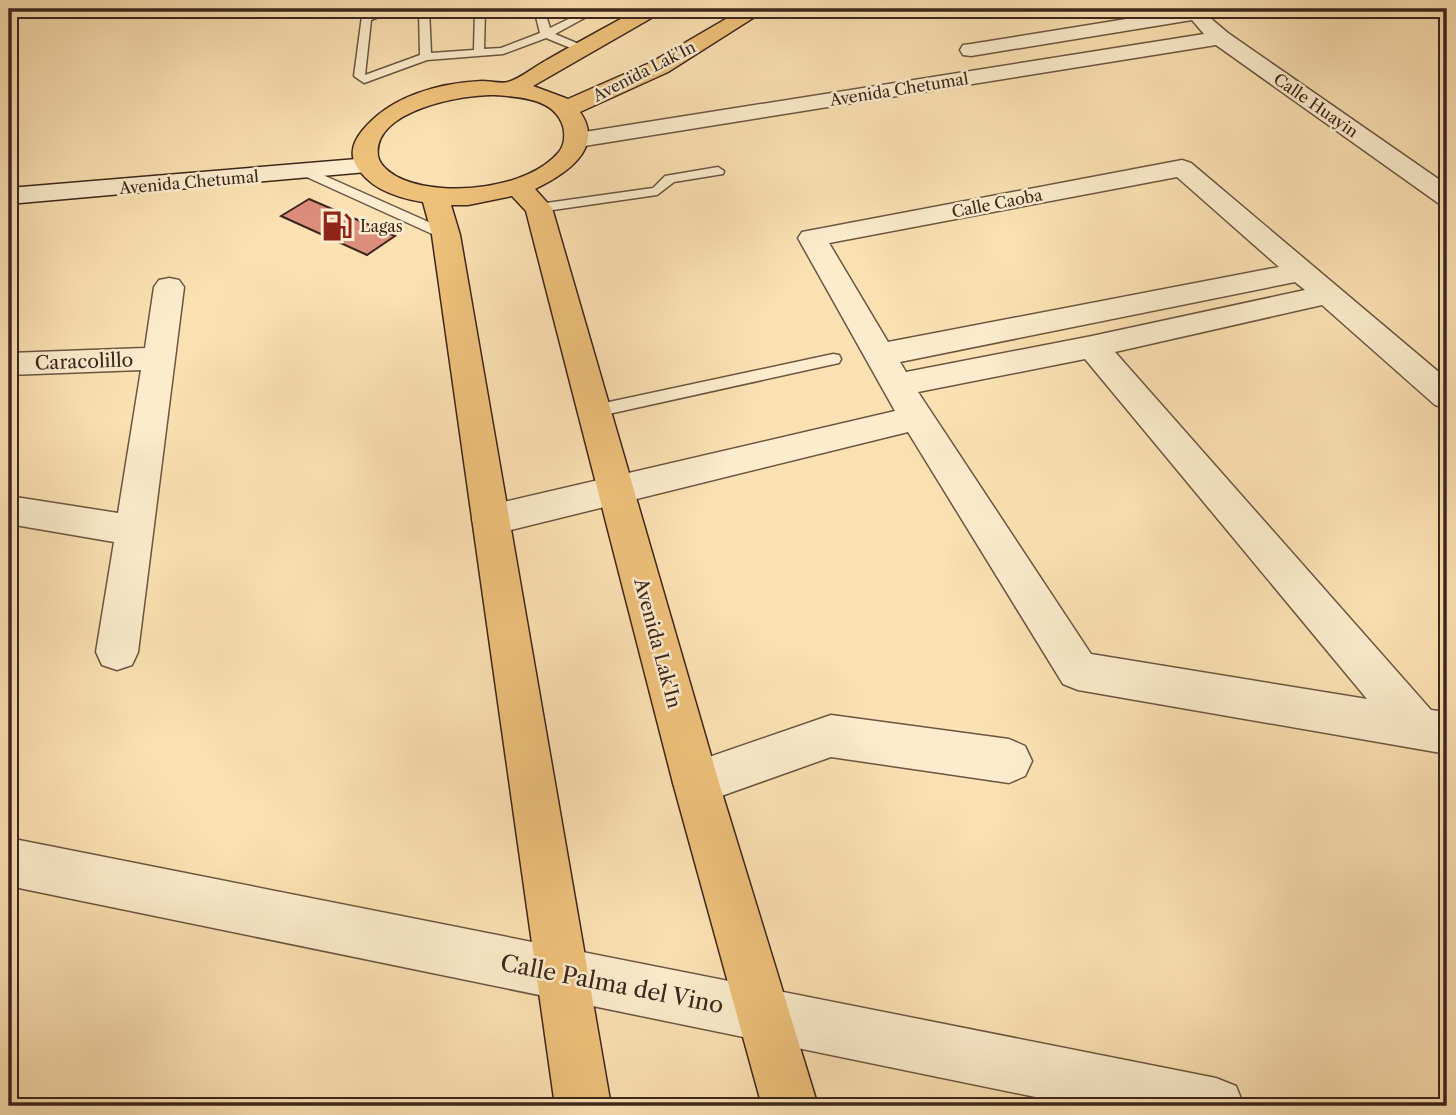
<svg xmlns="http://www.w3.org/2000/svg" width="1456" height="1115" font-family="'Libre Caslon Text',serif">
<rect width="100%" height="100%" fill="#fbe1b2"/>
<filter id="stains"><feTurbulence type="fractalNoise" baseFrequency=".00286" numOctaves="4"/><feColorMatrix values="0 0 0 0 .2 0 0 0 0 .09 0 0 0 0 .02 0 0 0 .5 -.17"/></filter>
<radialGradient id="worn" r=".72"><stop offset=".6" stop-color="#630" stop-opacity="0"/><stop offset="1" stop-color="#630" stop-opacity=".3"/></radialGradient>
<path fill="#dc8d7b" stroke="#3c261c" stroke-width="2" d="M309,199L395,236L367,255L281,216Z"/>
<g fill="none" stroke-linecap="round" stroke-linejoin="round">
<g stroke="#6c5542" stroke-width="3">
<path id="service" d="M429,9L431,53L474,50L475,9H485L484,49L501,48L540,33L534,9H544L550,28L589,9H601L555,34L586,47V51H578L546,38L503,54L427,60L364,83L354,76L362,16L379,10ZM419,12L420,55L365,75L371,20L381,16Z
M305,167L451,232L453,235L451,238H441L300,174L299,171Z
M718,167L724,171L723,174L674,182L657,195L539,212L532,208L539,204L653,188L665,176Z
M833,354L839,355L841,359L839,363L595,417L587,411L595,405Z"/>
</g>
<g stroke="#6c5542" stroke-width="3">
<path id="minor" d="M1188,9L1201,10L1203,15L1209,17L1228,33L1447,185V205L1438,203L1216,45L578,147L569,145L566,140L569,135L578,133L1204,34L1192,20L971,56L963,55L960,50L963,45L971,44Z
M1182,160L1191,163L1447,379V409L1435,405L1322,305L1115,352L1431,710L1447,712V754L1078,690L1063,684L908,432L491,535L478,530L472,520L478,510L491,505L895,411L798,238L802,232ZM1177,177L1279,267L888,342L829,243ZM1295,282L1305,290L1092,336L906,372L900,362ZM1085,359L1367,699L1091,654L918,392Z
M169,278L179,280L184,287L138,652L132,665L117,670L102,665L96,652L114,542L9,524V496L118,513L141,370L9,375V353L145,348L154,287L159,280Z
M831,715L1009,739L1025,746L1032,761L1025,776L1009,783L831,757L696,805L680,799L673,783L680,767Z
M9,838L1216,1078L1236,1086L1244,1106H1079L9,886Z"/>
</g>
<g stroke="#3c261c" stroke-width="3">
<path id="secondary" d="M369,158L378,161L382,166L378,171L9,204V188Z"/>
</g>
<g stroke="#3c261c" stroke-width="3">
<path id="primary" d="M639,9H663L660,13L533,86L568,99L652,62L743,9H767L668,72L580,112C606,149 564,175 535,189L552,208L719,783L818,1106H762L673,783L526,211L512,196L468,205H451L460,235L611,1106H555L432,235L423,202C398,198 369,189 356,165C349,153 354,141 362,131C390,96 439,83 482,81C490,81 501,84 508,82C521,78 534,67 545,61C576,43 608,26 639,9ZM495,95C519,97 554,98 563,126C565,134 565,144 559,152C528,189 446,197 404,180C394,176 380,167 378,156C372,110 464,94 495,95Z"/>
</g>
<use href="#service" fill="#fceccd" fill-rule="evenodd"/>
<use href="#minor" fill="#fceccd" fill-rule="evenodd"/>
<use href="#secondary" fill="#fceccd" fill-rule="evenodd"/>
<use href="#primary" fill="#eec079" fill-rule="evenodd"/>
</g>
<defs>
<g id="fuel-bare" transform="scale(2.415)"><path d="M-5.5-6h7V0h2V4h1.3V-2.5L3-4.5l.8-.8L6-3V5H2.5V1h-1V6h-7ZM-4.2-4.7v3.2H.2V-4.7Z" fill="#8f2418" stroke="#fceccd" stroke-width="2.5" paint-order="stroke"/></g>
</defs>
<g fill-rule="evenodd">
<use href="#fuel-bare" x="337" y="226"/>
</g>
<g text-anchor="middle" stroke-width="5" stroke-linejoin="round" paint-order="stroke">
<g font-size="16" fill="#3c261c" stroke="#fceccd">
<text transform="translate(644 71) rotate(-27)" y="6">Avenida Lak'In</text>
<text transform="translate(899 89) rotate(-9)" y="6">Avenida Chetumal</text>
<text transform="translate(1316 105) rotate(35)" y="6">Calle Huayin</text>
<text transform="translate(189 182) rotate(-5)" y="6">Avenida Chetumal</text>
<text transform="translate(997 203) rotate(-11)" y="6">Calle Caoba</text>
</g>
<g font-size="16" fill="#3c261c" stroke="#fceccd" text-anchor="start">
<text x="360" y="232">Lagas</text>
</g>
<g font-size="19" fill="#3c261c" stroke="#fceccd">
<text transform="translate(84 361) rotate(-2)" y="7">Caracolillo</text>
<text transform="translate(658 643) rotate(75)" y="7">Avenida Lak'In</text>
</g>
<g font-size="23" fill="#3c261c" stroke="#fceccd">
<text transform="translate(612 984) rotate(11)" y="8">Calle Palma del Vino</text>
</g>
</g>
<rect width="1456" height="1115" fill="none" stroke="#fbe1b2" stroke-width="35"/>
<rect x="10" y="10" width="1435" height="1094" fill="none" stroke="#3c261c" stroke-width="3.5"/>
<rect x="18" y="18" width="1421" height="1080" fill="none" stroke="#3c261c" stroke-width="2"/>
<rect width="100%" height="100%" filter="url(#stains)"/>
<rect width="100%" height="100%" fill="url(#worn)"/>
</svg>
